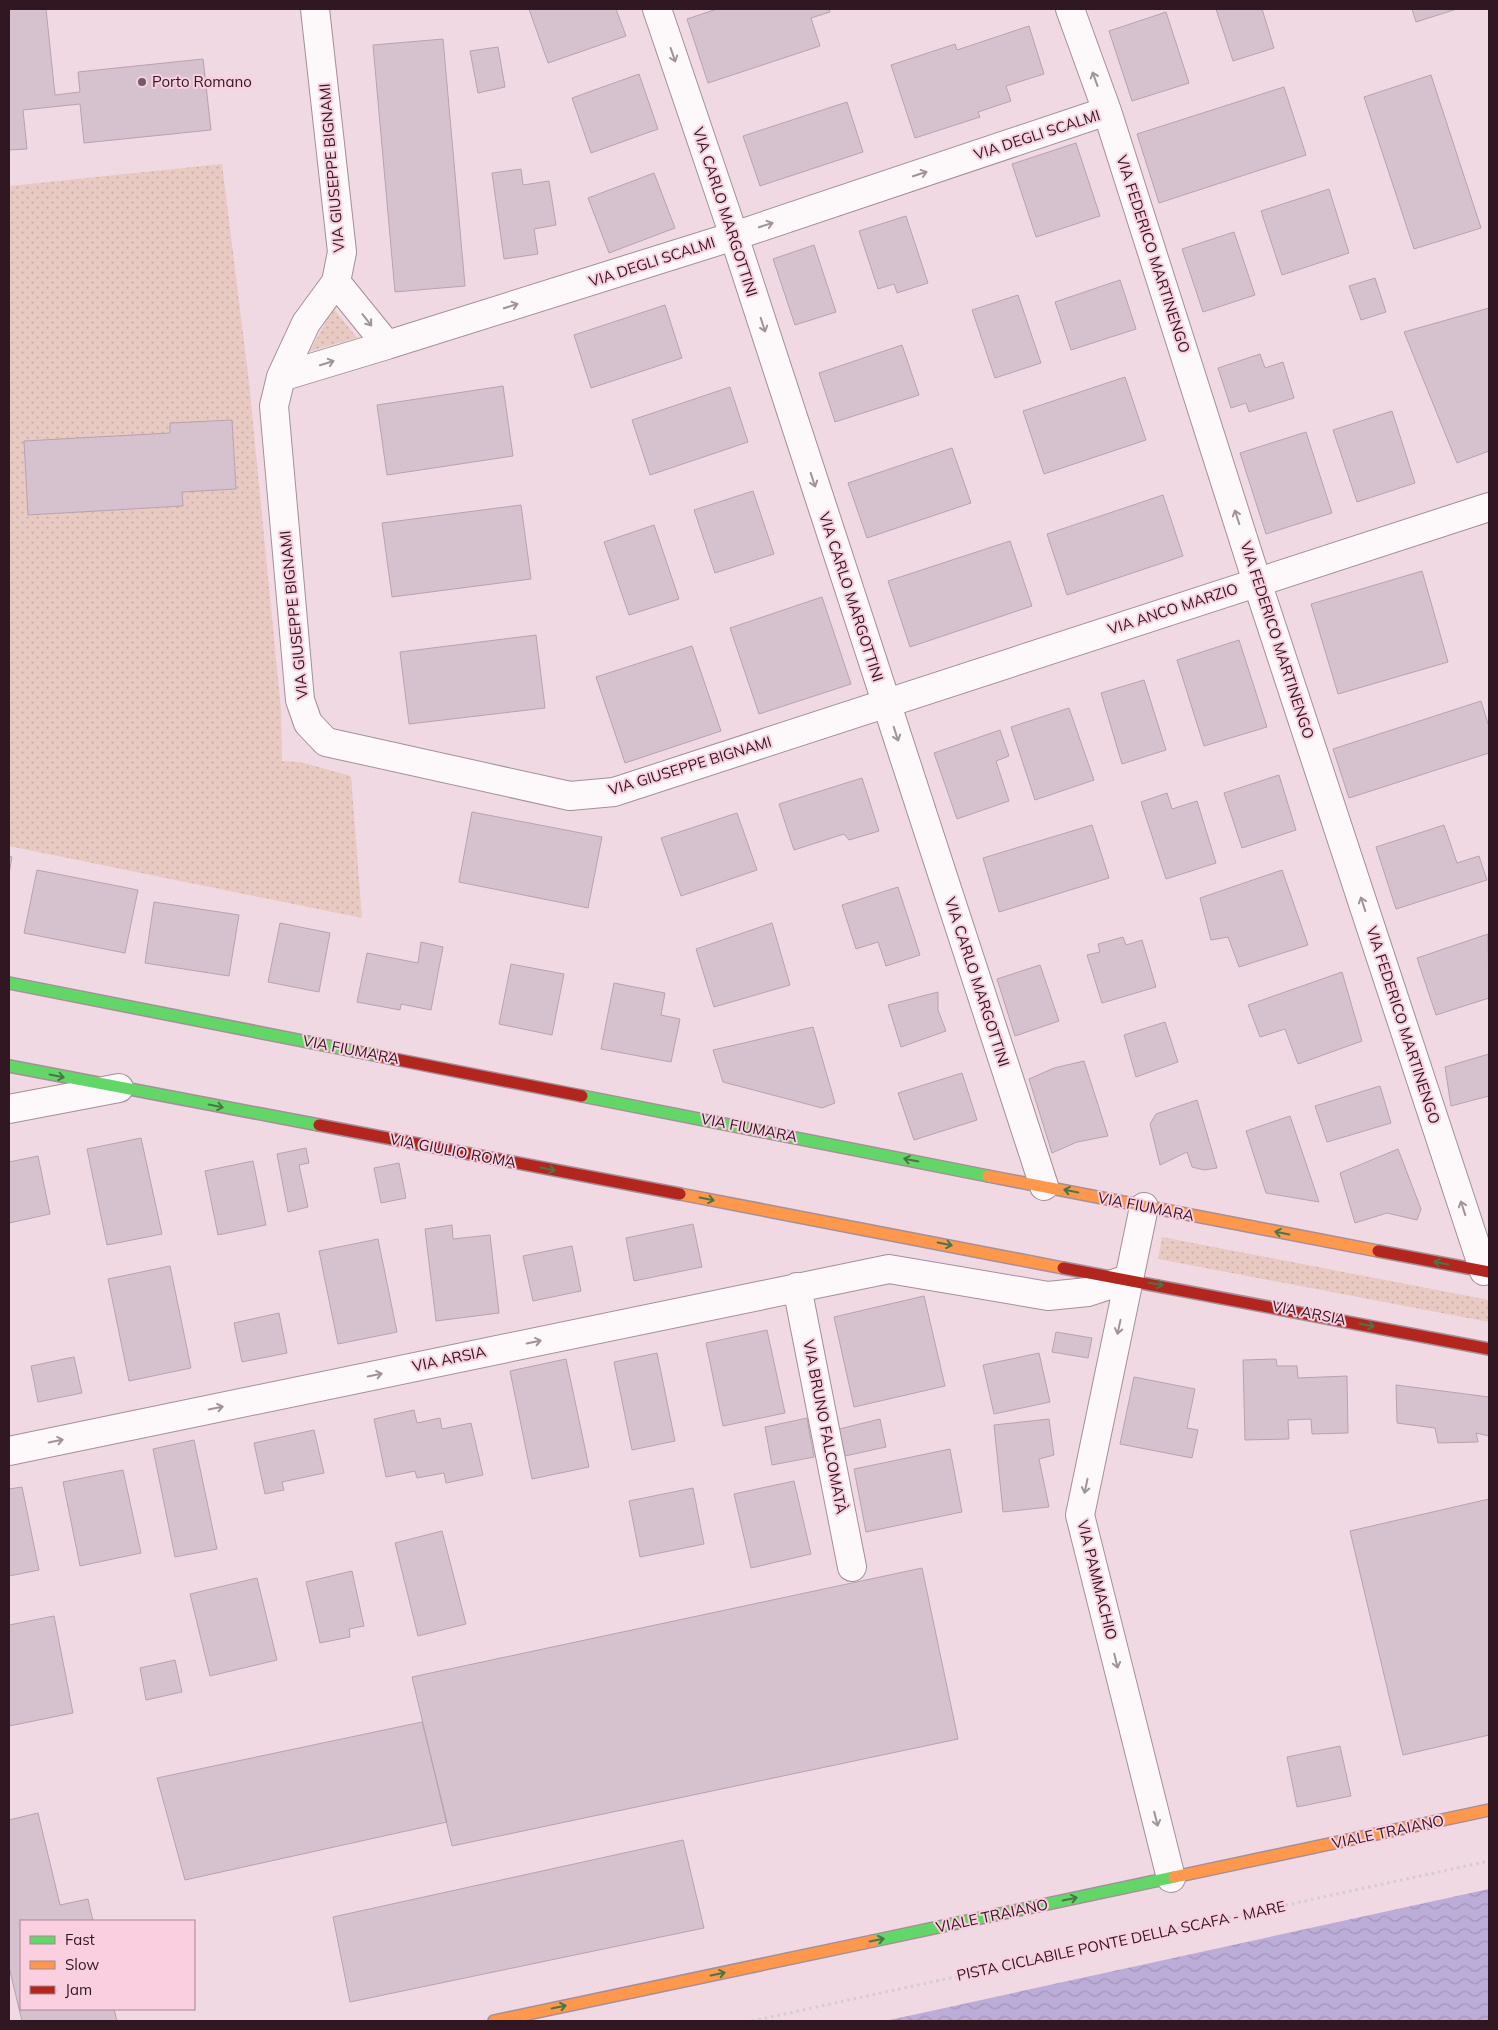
<svg xmlns="http://www.w3.org/2000/svg" width="1498" height="2030" font-family="Mulish,sans-serif">
<defs>
<pattern id="grass-dots" width="8" height="8" patternUnits="userSpaceOnUse" patternTransform="scale(1.25)"><rect width="8" height="8" fill="#e8cac2"/><path d="M2 2h.1M6 6h.1" fill="none" stroke="#c7ada6" stroke-width="1.8" stroke-linecap="round"/></pattern>
<pattern id="water-waves" width="16" height="10" patternUnits="userSpaceOnUse" patternTransform="scale(1.25)"><rect width="16" height="10" fill="#bcadd8"/><path d="M0 5q4-4 8 0t8 0" fill="none" stroke="#a294b9"/></pattern>
</defs>
<rect width="100%" height="100%" fill="#f0d9e2"/>
<path fill="url(#grass-dots)" d="M222,164L249,382L281,710L282,761L300,762L351,776L362,918L9,846V186Z
M333,308L357,338L310,351Z
M1162,1237L1489,1300V1322L1158,1259Z"/>
<path fill="url(#water-waves)" d="M1489,1889V2021H885Z"/>
<path fill="#d6c1ce" stroke="#b7a3af" d="M9,9H46L55,95L80,92L78,72L203,59L211,130L84,143L80,104L23,110L27,149L9,150Z
M529,9H616L626,36L548,63Z
M717,9H829L830,12L811,18L820,46L708,83L687,19Z
M1216,9H1262L1274,48L1233,61Z
M1412,9H1457L1416,22Z
M1166,12L1189,83L1132,101L1109,31Z
M1029,26L1044,74L1006,86L1011,101L978,112L980,117L915,138L891,65L955,44L957,50Z
M443,39L465,286L395,292L373,45Z
M498,47L505,87L478,93L470,51Z
M639,74L658,129L591,153L572,98Z
M1431,75L1481,228L1414,249L1364,97Z
M1284,87L1306,155L1159,203L1137,134Z
M847,102L863,152L760,186L743,136Z
M1076,143L1100,216L1036,237L1012,164Z
M521,169L523,185L549,181L556,225L534,229L538,254L504,259L492,173Z
M654,173L675,228L609,253L588,198Z
M1329,189L1349,253L1282,275L1261,211Z
M906,216L928,283L897,293L894,284L878,289L859,231Z
M1234,232L1255,295L1203,312L1182,249Z
M814,245L836,312L795,325L773,259Z
M1375,278L1386,312L1361,320L1349,286Z
M1120,280L1136,329L1071,350L1055,302Z
M1018,295L1041,363L995,378L972,310Z
M665,305L682,358L591,388L574,335Z
M1489,308V451L1457,463L1404,332Z
M902,345L919,395L835,422L819,373Z
M1260,354L1265,368L1283,362L1294,398L1249,412L1246,403L1231,408L1218,368Z
M1125,377L1146,440L1044,474L1023,411Z
M503,386L513,456L387,475L377,405Z
M730,387L748,442L650,475L632,420Z
M1392,411L1415,483L1357,502L1333,430Z
M232,420L236,489L182,492L183,506L28,515L24,441L170,433V423Z
M1306,432L1332,513L1266,534L1240,453Z
M952,448L971,503L867,538L848,483Z
M753,491L774,554L715,573L694,510Z
M1163,495L1183,556L1067,595L1047,534Z
M521,505L531,579L392,597L382,523Z
M654,525L679,599L629,615L604,542Z
M1010,541L1032,606L910,647L888,581Z
M1422,571L1448,662L1338,694L1311,604Z
M822,597L851,684L759,714L730,628Z
M536,635L545,708L409,724L400,652Z
M1239,640L1267,727L1204,746L1177,660Z
M692,646L721,731L625,763L596,677Z
M1144,680L1166,750L1122,764L1101,693Z
M1481,701L1489,727V753L1349,798L1333,749Z
M1069,708L1094,780L1035,800L1011,727Z
M1000,730L1009,756L996,761L1009,801L957,819L934,753Z
M1279,775L1296,830L1242,848L1224,793Z
M862,778L879,831L849,840L844,834L794,850L779,804Z
M1167,793L1172,809L1197,801L1216,863L1166,879L1141,802Z
M472,812L602,837L588,908L459,882Z
M737,813L757,870L681,896L661,838Z
M1092,825L1109,878L999,912L983,858Z
M1444,825L1457,863L1479,856L1487,880L1396,909L1376,847Z
M9,856L12,857L9,874Z
M37,870L138,890L125,953L24,933Z
M1282,870L1308,945L1239,967L1228,937L1211,940L1200,898Z
M898,887L920,955L886,966L878,942L856,949L842,905Z
M154,902L239,915L229,976L145,963Z
M280,923L330,933L319,992L268,982Z
M772,923L790,985L714,1007L696,949Z
M1488,934L1489,998L1436,1015L1417,958Z
M1123,937L1126,945L1142,940L1156,987L1102,1003L1087,955L1100,952L1098,944Z
M421,942L443,947L431,1010L401,1004L400,1010L357,1002L367,953L418,963Z
M511,964L564,974L552,1035L499,1024Z
M1040,965L1059,1021L1015,1036L997,979Z
M1342,972L1362,1041L1298,1064L1285,1029L1260,1037L1248,1005Z
M614,983L665,993L661,1015L680,1019L671,1062L601,1049Z
M938,992V1010L946,1031L901,1047L888,1005Z
M1165,1022L1178,1062L1136,1077L1124,1035Z
M813,1027L835,1103L822,1108L723,1082L713,1050Z
M1489,1054V1096L1451,1106L1445,1067Z
M1084,1061L1108,1136L1077,1142L1052,1153L1029,1079L1054,1068Z
M962,1073L977,1120L914,1140L898,1093Z
M1380,1086L1391,1123L1327,1142L1315,1106Z
M1197,1100L1217,1168L1204,1170L1192,1167L1187,1152L1160,1165L1150,1124L1156,1114Z
M1290,1116L1319,1202L1266,1193L1246,1131Z
M141,1138L162,1234L107,1245L87,1149Z
M306,1148L309,1163L299,1165L308,1207L288,1212L277,1154Z
M1398,1149L1421,1209L1417,1220L1387,1213L1355,1223L1340,1173Z
M38,1156L50,1214L9,1223V1162Z
M253,1161L266,1225L218,1235L205,1171Z
M399,1163L406,1198L381,1203L374,1168Z
M693,1224L702,1267L634,1281L626,1238Z
M452,1225L453,1239L490,1235L499,1313L436,1321L425,1229Z
M378,1239L397,1332L338,1344L319,1251Z
M572,1246L581,1291L533,1301L523,1256Z
M170,1266L191,1368L129,1381L108,1279Z
M924,1296L945,1386L854,1407L834,1317Z
M279,1313L287,1353L242,1362L234,1323Z
M767,1330L785,1413L723,1426L706,1343Z
M1056,1332L1092,1338L1088,1358L1052,1352Z
M657,1353L675,1441L632,1450L614,1362Z
M1039,1353L1050,1402L994,1414L983,1365Z
M74,1357L82,1393L38,1402L31,1366Z
M566,1359L589,1467L532,1479L510,1371Z
M1276,1359L1277,1366H1297L1298,1378L1347,1376L1348,1433L1312,1434L1311,1419L1288,1420L1289,1439L1245,1440L1243,1360Z
M1134,1377L1195,1389L1187,1428L1198,1430L1192,1458L1120,1444Z
M1396,1385L1489,1397V1436L1476,1433L1478,1442L1438,1443L1435,1428L1397,1423Z
M414,1410L417,1423L440,1418L442,1429L471,1423L483,1475L446,1483L444,1473L417,1478L415,1471L386,1477L374,1419Z
M807,1418L814,1457L772,1465L765,1427Z
M880,1419L886,1447L845,1456L839,1429Z
M1049,1419L1054,1455L1039,1459L1049,1507L1003,1512L994,1425Z
M314,1430L324,1473L282,1482L284,1490L265,1494L254,1443Z
M194,1440L217,1549L175,1557L153,1449Z
M950,1449L962,1512L866,1532L854,1469Z
M123,1470L141,1553L80,1566L63,1482Z
M794,1481L811,1554L751,1568L734,1494Z
M22,1487L39,1570L9,1576V1489Z
M693,1488L704,1544L640,1557L629,1501Z
M1489,1499V1735L1403,1755L1350,1531Z
M442,1531L466,1624L418,1636L395,1543Z
M922,1568L958,1739L452,1846L412,1677Z
M352,1571L364,1626L349,1629L350,1637L320,1643L306,1582Z
M257,1578L277,1660L210,1676L190,1594Z
M54,1616L73,1713L9,1726V1625Z
M175,1660L182,1692L146,1700L140,1668Z
M422,1722L447,1822L185,1880L157,1778Z
M1340,1746L1351,1796L1297,1807L1287,1757Z
M38,1813L60,1905L88,1899L93,1921H21V2009H114L117,2021H22L9,1967V1820Z
M683,1840L704,1928L350,2002L333,1917Z"/>
<g fill="none" stroke-linecap="round" stroke-linejoin="round">
<g stroke="#a48f98" stroke-width="30">
<path id="street" d="M315,9L342,252L336,282L306,323L281,377L274,406L300,700L308,723L326,742L570,796L614,792L1489,507
M657,9L734,236L1044,1186
M1070,9L1107,111L1257,582L1484,1271
M336,282L387,345L734,236L1107,111
M281,377L387,345
M9,1109L119,1088
M1144,1207L1080,1515L1171,1878
M797,1287L852,1567
M9,1451L889,1269L1048,1296L1088,1292L1128,1279"/>
</g>
<g stroke="#a48f98" stroke-width="14">
<path id="fast" d="M9,983L379,1056
M9,1066L319,1125
M582,1096L988,1176
M873,1941L1174,1877"/>
</g>
<g stroke="#a48f98" stroke-width="14">
<path id="slow" d="M988,1176L1378,1251
M680,1194L1063,1268
M1174,1877L1489,1810
M494,2021L873,1941"/>
</g>
<g stroke="#a48f98" stroke-width="14">
<path id="jam" d="M379,1056L582,1096
M319,1125L680,1194
M1378,1251L1489,1272
M1063,1268L1489,1349"/>
</g>
<path stroke="#d4cccf" stroke-width="3" stroke-dasharray="2.5 4" stroke-linecap="butt" d="M752,2021L1489,1861"/>
<use href="#street" stroke="#fdf9fb" stroke-width="28"/>
<use href="#fast" stroke="#63d668" stroke-width="11"/>
<use href="#slow" stroke="#ff974d" stroke-width="11"/>
<use href="#jam" stroke="#b3261e" stroke-width="11"/>
</g>
<defs><path id="oneway-shaft" d="M-6 0H5M1.5-3L5.5 0L1.5 3" fill="none" stroke-width="1.6" stroke-linecap="round" stroke-linejoin="round" transform="scale(1.25)"/></defs>
<g stroke="#a19399">
<use href="#oneway-shaft" transform="translate(673 55) rotate(71)"/>
<use href="#oneway-shaft" transform="translate(1095 79) rotate(-110)"/>
<use href="#oneway-shaft" transform="translate(920 174) rotate(-18)"/>
<use href="#oneway-shaft" transform="translate(766 225) rotate(-18)"/>
<use href="#oneway-shaft" transform="translate(511 306) rotate(-18)"/>
<use href="#oneway-shaft" transform="translate(367 320) rotate(52)"/>
<use href="#oneway-shaft" transform="translate(763 325) rotate(72)"/>
<use href="#oneway-shaft" transform="translate(327 363) rotate(-17)"/>
<use href="#oneway-shaft" transform="translate(813 480) rotate(72)"/>
<use href="#oneway-shaft" transform="translate(1237 517) rotate(-108)"/>
<use href="#oneway-shaft" transform="translate(896 734) rotate(72)"/>
<use href="#oneway-shaft" transform="translate(1363 904) rotate(-108)"/>
<use href="#oneway-shaft" transform="translate(1463 1208) rotate(-108)"/>
<use href="#oneway-shaft" transform="translate(1119 1327) rotate(102)"/>
<use href="#oneway-shaft" transform="translate(534 1342) rotate(-12)"/>
<use href="#oneway-shaft" transform="translate(375 1375) rotate(-12)"/>
<use href="#oneway-shaft" transform="translate(216 1408) rotate(-12)"/>
<use href="#oneway-shaft" transform="translate(56 1441) rotate(-12)"/>
<use href="#oneway-shaft" transform="translate(1086 1486) rotate(102)"/>
<use href="#oneway-shaft" transform="translate(1116 1661) rotate(76)"/>
<use href="#oneway-shaft" transform="translate(1156 1819) rotate(76)"/>
</g>
<g stroke="#4a7645">
<use href="#oneway-shaft" transform="translate(57 1076) rotate(11)"/>
<use href="#oneway-shaft" transform="translate(216 1106) rotate(11)"/>
<use href="#oneway-shaft" transform="translate(911 1160) rotate(-169)"/>
<use href="#oneway-shaft" transform="translate(548 1169) rotate(11)"/>
<use href="#oneway-shaft" transform="translate(1071 1191) rotate(-168)"/>
<use href="#oneway-shaft" transform="translate(707 1199) rotate(11)"/>
<use href="#oneway-shaft" transform="translate(1282 1233) rotate(-169)"/>
<use href="#oneway-shaft" transform="translate(945 1244) rotate(11)"/>
<use href="#oneway-shaft" transform="translate(1441 1263) rotate(-169)"/>
<use href="#oneway-shaft" transform="translate(1156 1284) rotate(10)"/>
<use href="#oneway-shaft" transform="translate(1367 1325) rotate(11)"/>
<use href="#oneway-shaft" transform="translate(1070 1899) rotate(-12)"/>
<use href="#oneway-shaft" transform="translate(877 1940) rotate(-12)"/>
<use href="#oneway-shaft" transform="translate(718 1974) rotate(-12)"/>
<use href="#oneway-shaft" transform="translate(559 2007) rotate(-12)"/>
</g>
<circle fill="#735b65" stroke="#facfdf" stroke-width="2" cx="142" cy="82" r="5"/>
<g text-anchor="middle" stroke-width="4" stroke-linejoin="round" paint-order="stroke">
<g font-size="15" fill="#301722" stroke="#facfdf" text-anchor="start">
<text x="152" y="87">Porto Romano</text>
</g>
<g font-size="15" fill="#301722" stroke="#facfdf">
<text transform="translate(1037 135) rotate(-18)" y="5">VIA DEGLI SCALMI</text>
<text transform="translate(332 168) rotate(-95)" y="5">VIA GIUSEPPE BIGNAMI</text>
<text transform="translate(725 212) rotate(72)" y="5">VIA CARLO MARGOTTINI</text>
<text transform="translate(1153 254) rotate(72)" y="5">VIA FEDERICO MARTINENGO</text>
<text transform="translate(652 262) rotate(-18)" y="5">VIA DEGLI SCALMI</text>
<text transform="translate(851 597) rotate(72)" y="5">VIA CARLO MARGOTTINI</text>
<text transform="translate(1173 609) rotate(-18)" y="5">VIA ANCO MARZIO</text>
<text transform="translate(294 615) rotate(-96)" y="5">VIA GIUSEPPE BIGNAMI</text>
<text transform="translate(1277 640) rotate(72)" y="5">VIA FEDERICO MARTINENGO</text>
<text transform="translate(690 766) rotate(-17)" y="5">VIA GIUSEPPE BIGNAMI</text>
<text transform="translate(977 982) rotate(72)" y="5">VIA CARLO MARGOTTINI</text>
<text transform="translate(1403 1025) rotate(72)" y="5">VIA FEDERICO MARTINENGO</text>
<text transform="translate(351 1050) rotate(11)" y="5">VIA FIUMARA</text>
<text transform="translate(749 1128) rotate(11)" y="5">VIA FIUMARA</text>
<text transform="translate(453 1151) rotate(11)" y="5">VIA GIULIO ROMA</text>
<text transform="translate(1146 1207) rotate(11)" y="5">VIA FIUMARA</text>
<text transform="translate(1309 1313) rotate(11)" y="5">VIA ARSIA</text>
<text transform="translate(449 1359) rotate(-12)" y="5">VIA ARSIA</text>
<text transform="translate(825 1427) rotate(79)" y="5">VIA BRUNO FALCOMATÀ</text>
<text transform="translate(1097 1580) rotate(76)" y="5">VIA PAMMACHIO</text>
<text transform="translate(1388 1832) rotate(-12)" y="5">VIALE TRAIANO</text>
<text transform="translate(992 1916) rotate(-12)" y="5">VIALE TRAIANO</text>
<text transform="translate(1121 1941) rotate(-12)" y="5">PISTA CICLABILE PONTE DELLA SCAFA - MARE</text>
</g>
</g>
<rect width="1498" height="2030" fill="none" stroke="#301722" stroke-width="20"/>
<rect x="20" y="1920" width="175" height="90" fill="#facfdf" stroke="#a98593"/>
<rect x="30" y="1936" width="25" height="8" fill="#63d668" stroke="#a98593"/>
<text x="65" y="1945" font-size="15" fill="#301722">Fast</text>
<rect x="30" y="1961" width="25" height="8" fill="#ff974d" stroke="#a98593"/>
<text x="65" y="1970" font-size="15" fill="#301722">Slow</text>
<rect x="30" y="1986" width="25" height="8" fill="#b3261e" stroke="#a98593"/>
<text x="65" y="1995" font-size="15" fill="#301722">Jam</text>
</svg>
